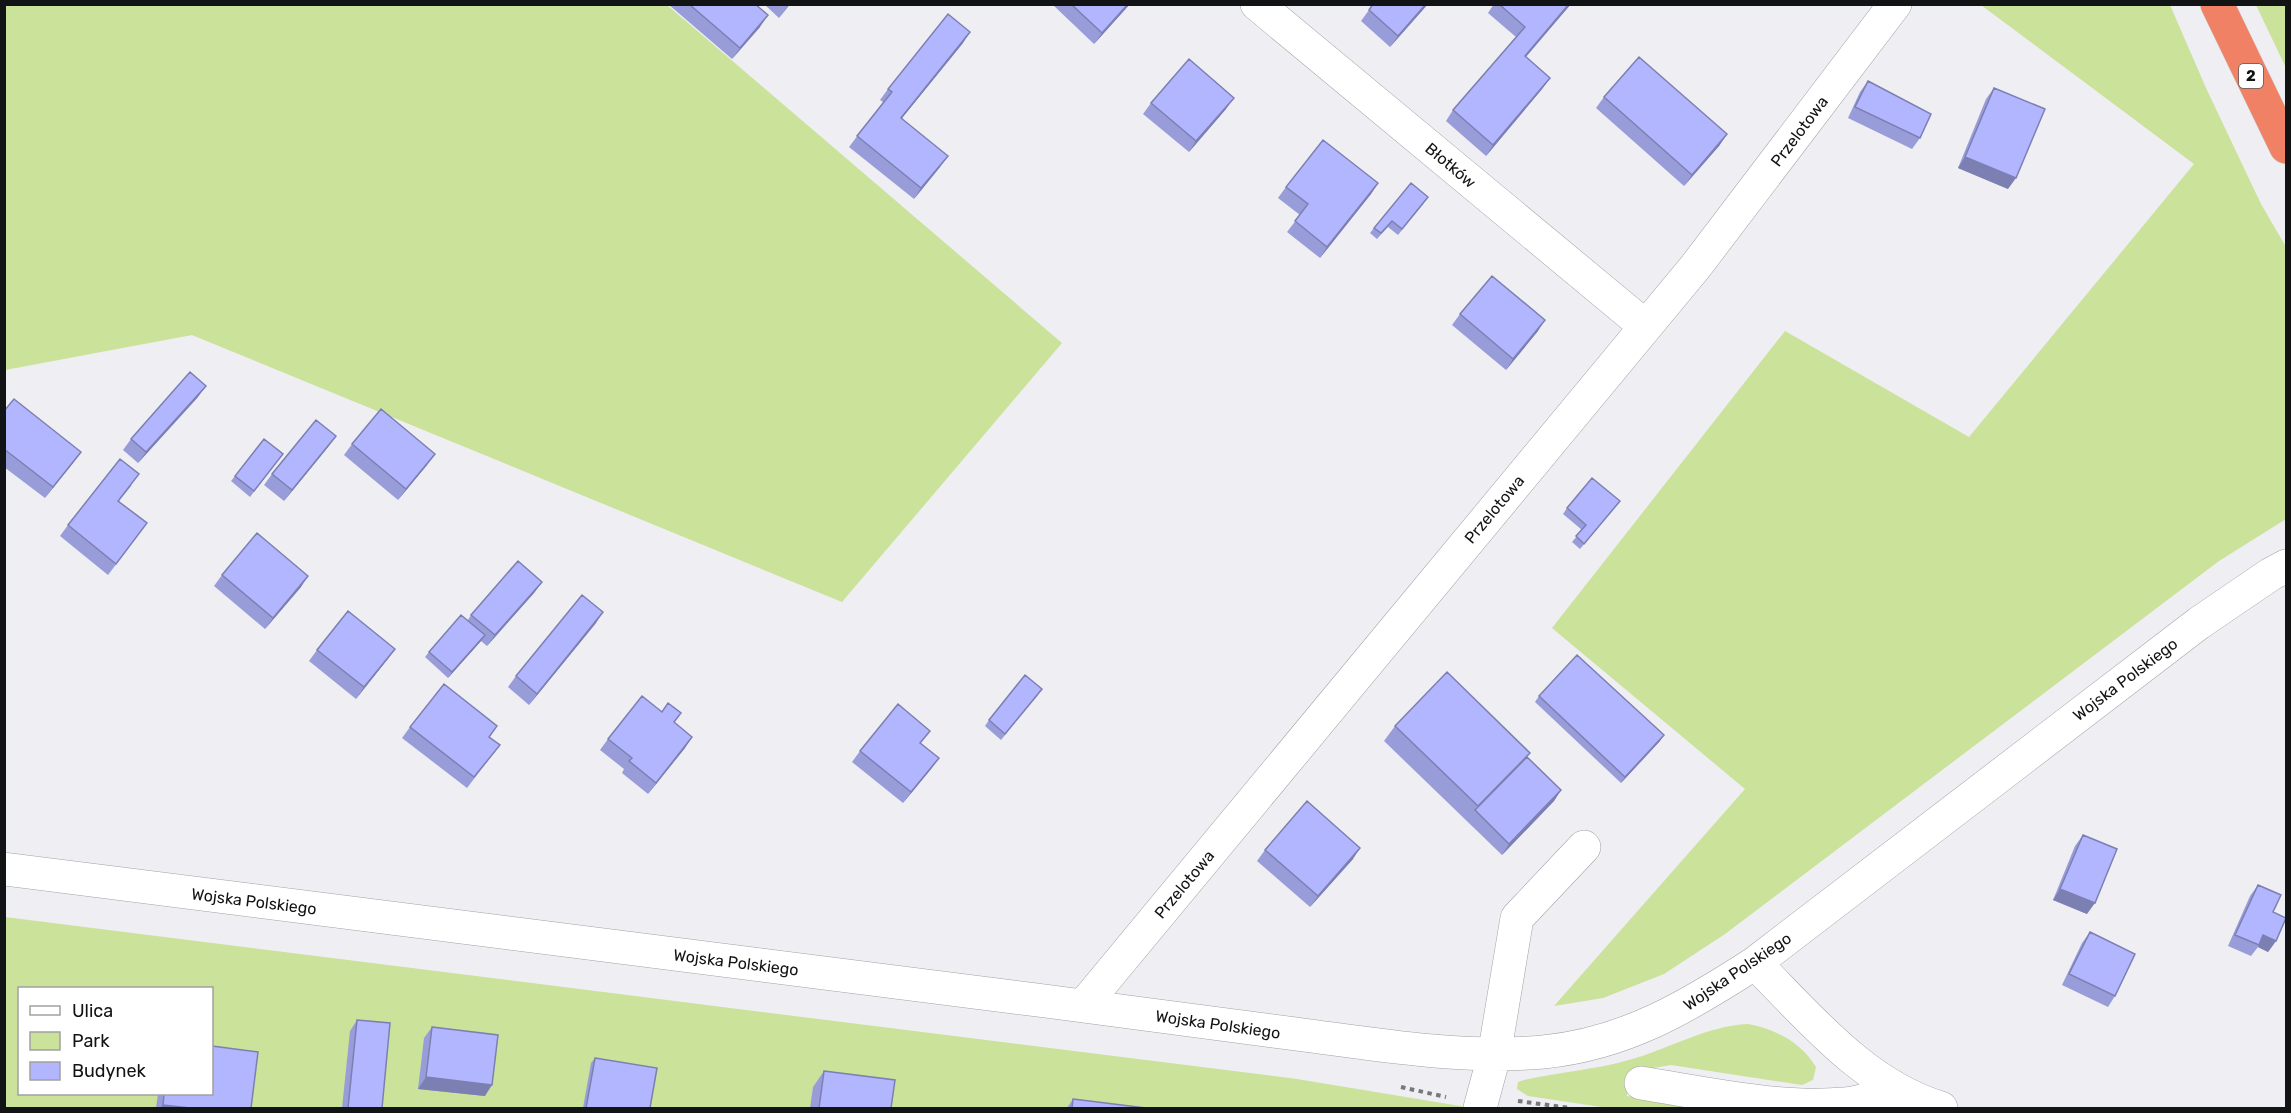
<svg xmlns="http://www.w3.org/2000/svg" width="2291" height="1113" font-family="Rubik,sans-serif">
<rect width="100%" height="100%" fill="#eeeef3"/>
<path fill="#cae29a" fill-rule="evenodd" d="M5,4L667,5L1062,343L842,602L192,335L5,370Z
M1981,5H2170L2206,88L2261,204L2286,247V519L2219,561L1725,934L1664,974L1603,998L1554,1006L1745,789L1552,628L1785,331L1969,437L2194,164Z
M2256,5H2286V68Z
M5,917L1297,1079L1472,1108H5ZM20,988H212V1094H20Z
M1748,1024C1775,1029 1801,1042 1816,1067L1813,1080L1802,1085L1671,1065L1641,1070L1628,1087L1627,1096L1717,1108H1608L1528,1096L1517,1089L1518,1082L1524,1080C1559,1072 1594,1070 1629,1060C1669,1049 1706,1026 1748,1024Z"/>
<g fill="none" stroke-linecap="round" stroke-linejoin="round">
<g stroke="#a2a2a7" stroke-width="34">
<path id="minor" d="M1257,4L1645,326
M4,869C351,913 698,957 1045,1001C1133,1012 1222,1024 1311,1036C1388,1046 1465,1059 1543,1052C1625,1044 1687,1007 1755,963L2199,623L2271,574L2286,566
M1755,963C1809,1017 1864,1085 1941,1108
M1083,1006L1696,266L1895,4
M1641,1083C1704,1093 1781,1110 1844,1104C1862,1103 1881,1095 1898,1090
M1480,1108L1494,1056L1517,918L1584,847"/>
</g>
<g stroke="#cbcbcb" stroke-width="34">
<path id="highway" d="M2217,4L2286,147"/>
</g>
<path stroke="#77787a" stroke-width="4" stroke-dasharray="4.5 4.5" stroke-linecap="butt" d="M1401,1087L1446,1097
M1518,1101L1570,1108"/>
<use href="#minor" stroke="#fff" stroke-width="33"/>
<use href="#highway" stroke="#f08164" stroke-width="33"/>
</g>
<path fill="#989dda" d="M668,4H755L760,27L732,59Z
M764,4H790L779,18Z
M1052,4H1130L1094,44Z
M1428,4L1390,47L1361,21L1369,10Z
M1494,4H1571L1526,57L1550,78L1542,89L1486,156L1446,121L1453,110L1516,37L1488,13Z
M963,43L902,118L940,167L914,199L849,147L883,102L880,100L888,89Z
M1868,81L1920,138L1912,149L1848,118L1860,92Z
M1994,88L2008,189L1958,168L1986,99Z
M1604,97L1727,134L1719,146L1684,186L1596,108Z
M1151,103L1226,109L1189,152L1143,114Z
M1378,183L1371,194L1320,258L1287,232L1300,215L1278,198L1286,187Z
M1424,203L1398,235L1388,227L1377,239L1370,233L1374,228Z
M1460,314L1538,331L1506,370L1452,325Z
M198,397L138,463L123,450L131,439Z
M4,411L81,452L45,498L4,467Z
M352,444L427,465L398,500L344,455Z
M328,447L284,501L264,485L272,474Z
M283,454L250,497L231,481L235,476Z
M132,485L119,501L139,534L108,575L60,536L68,525Z
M1620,501L1580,549L1572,542L1582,530L1563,514L1567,508Z
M222,575L301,587L265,629L214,586Z
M542,582L534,593L487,646L481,641L448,678L425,657L429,652L468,620L471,615Z
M596,623L529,705L508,687L516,676Z
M395,649L356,699L309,661L317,650Z
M1038,695L1001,740L985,726L989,720Z
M1539,696L1660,741L1621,783L1535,702Z
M674,723L685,748L648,794L622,773L624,769L600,750L608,739Z
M1395,726L1561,790L1554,801L1502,855L1384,741Z
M410,727L490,737L500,745L467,788L402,738Z
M921,743L939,758L931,769L903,803L852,762L860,751Z
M2083,835L2087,914L2053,900L2075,846Z
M1265,850L1353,859L1310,907L1257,861Z
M2258,885L2273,912L2276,941L2268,952L2258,947L2251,956L2228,946L2250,896Z
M2090,932L2115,996L2108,1007L2062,985L2082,943Z
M357,1020L382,1108H342L350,1031Z
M432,1027L485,1096L418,1089L424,1038Z
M595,1058L650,1108H583L591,1063Z
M824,1071L891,1108H895H810L813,1087Z
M158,1094H212L251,1108H156Z
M1073,1099L1146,1108H1067Z"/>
<path fill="#7c7fb2" d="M789,4H790L779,18Z
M1128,4H1130L1094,44L1102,33Z
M1426,4H1428L1390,47L1398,36Z
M1569,4H1571L1517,67L1525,56Z
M768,15L760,27L732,59L740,48Z
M970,32L963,43L893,129L901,118Z
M1550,78L1542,89L1486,156L1493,145Z
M1234,98L1226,109L1189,152L1196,141Z
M1727,134L1719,146L1684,186L1692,175Z
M948,156L940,167L914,199L921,188Z
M1965,157L2016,178L2008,189L1958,168Z
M1378,183L1371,194L1320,258L1327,247Z
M1545,320L1538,331L1506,370L1513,359Z
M206,386L198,397L138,463L146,452Z
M336,436L328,447L284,501L292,490Z
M81,452L73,463L45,498L53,487Z
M435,454L427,465L398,500L406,489Z
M308,576L301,587L265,629L273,618Z
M542,582L534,593L487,646L495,635Z
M603,612L596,623L529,705L537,694Z
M485,635L481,641L448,678L452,672Z
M395,649L387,660L356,699L364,687Z
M1664,735L1660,741L1621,783L1625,777Z
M692,737L685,748L648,794L656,783Z
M939,758L931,769L903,803L911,792Z
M1561,790L1554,801L1502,855L1509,844Z
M1360,848L1353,859L1310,907L1318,896Z
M2060,889L2095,903L2087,914L2053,900Z
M2263,935L2276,941L2268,952L2258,947Z
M426,1077L492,1085L485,1096L418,1089Z
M163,1105L190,1108H160Z"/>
<path fill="#b1b6fe" stroke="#7c7fb2" stroke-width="1.5" d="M689,4H755L768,15L740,48Z
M1071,4H1128L1102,33Z
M1373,4H1426L1398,36L1369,10Z
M1499,4H1569L1525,56L1550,78L1493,145L1453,110L1525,27Z
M948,14L970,32L901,118L948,156L921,188L857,136L892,92L888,89Z
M1639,57L1727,134L1692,175L1604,97Z
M1189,59L1234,98L1196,141L1151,103Z
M1868,81L1931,114L1920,138L1855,107Z
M1994,88L2045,109L2016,178L1965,157Z
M1323,140L1378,183L1327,247L1295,221L1308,204L1286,187Z
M1411,183L1428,197L1402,229L1392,221L1381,233L1374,228Z
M1492,276L1545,320L1513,359L1460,314Z
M190,372L206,386L146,452L131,439Z
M14,399L81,452L53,487L4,449V411Z
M381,409L435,454L406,489L352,444Z
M316,420L336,436L292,490L272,474Z
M264,439L283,454L254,491L235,476Z
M120,459L139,474L118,501L147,523L116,564L68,525Z
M1592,478L1620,501L1584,544L1576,536L1586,525L1567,508Z
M257,533L308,576L273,618L222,575Z
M518,561L542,582L495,635L471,615Z
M582,595L603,612L537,694L516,676Z
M348,611L395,649L364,687L317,650Z
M461,615L485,635L452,672L429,652Z
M1577,655L1664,735L1625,777L1539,696Z
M1447,672L1530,753L1478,806L1395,726Z
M1025,675L1042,689L1005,734L989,720Z
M444,684L497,726L489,737L500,745L474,777L410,727Z
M642,696L662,712L668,703L681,713L674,722L692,737L656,783L629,761L632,758L608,739Z
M898,704L930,731L920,743L939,758L911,792L860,751Z
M1527,757L1561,790L1509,844L1475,810Z
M1307,801L1360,848L1318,896L1265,850Z
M2083,835L2117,849L2095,903L2060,889Z
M2258,885L2281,895L2273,912L2286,918L2276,941L2263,935L2259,945L2235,935Z
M2090,932L2135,954L2115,996L2069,974Z
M357,1020L390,1023L382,1108H348Z
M432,1027L498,1035L492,1085L426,1077Z
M212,1046L258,1052L251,1108H190L163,1105L164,1094H212Z
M595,1058L657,1068L650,1108H586Z
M824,1071L895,1080L891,1108H819Z
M1073,1099L1146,1108H1072Z"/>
<g text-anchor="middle" stroke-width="4.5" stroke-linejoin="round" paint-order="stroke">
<rect fill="#fff" stroke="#595a5a" stroke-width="1.5" x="2239" y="64" width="24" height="24" rx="4.5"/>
<g font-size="15" font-weight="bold" fill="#121314">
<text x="2251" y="81">2</text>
</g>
<g font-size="16" fill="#121314" stroke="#fff">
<text transform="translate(1799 131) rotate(-53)" y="6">Przelotowa</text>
<text transform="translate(1451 165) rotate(40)" y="6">Błotków</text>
<text transform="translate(1494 509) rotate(-50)" y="6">Przelotowa</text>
<text transform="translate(2125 679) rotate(-37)" y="6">Wojska Polskiego</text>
<text transform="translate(1184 884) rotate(-50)" y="6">Przelotowa</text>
<text transform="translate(254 901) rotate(7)" y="6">Wojska Polskiego</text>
<text transform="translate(736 962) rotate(7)" y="6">Wojska Polskiego</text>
<text transform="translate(1737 971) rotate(-34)" y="6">Wojska Polskiego</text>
<text transform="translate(1218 1024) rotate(8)" y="6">Wojska Polskiego</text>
</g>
</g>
<rect width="2291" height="1113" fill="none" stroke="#121314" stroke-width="12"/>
<rect x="18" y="987" width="195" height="108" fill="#ffffff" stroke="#a0a1a1" stroke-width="1.5"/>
<rect x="30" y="1006" width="30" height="9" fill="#ffffff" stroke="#a0a1a1" stroke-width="1.5"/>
<text x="72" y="1017" font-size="18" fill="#121314">Ulica</text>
<rect x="30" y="1032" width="30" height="18" fill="#cae29a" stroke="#a0a1a1" stroke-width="1.5"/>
<text x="72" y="1047" font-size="18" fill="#121314">Park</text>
<rect x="30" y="1062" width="30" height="18" fill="#b1b6fe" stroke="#a0a1a1" stroke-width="1.5"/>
<text x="72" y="1077" font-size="18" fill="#121314">Budynek</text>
</svg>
